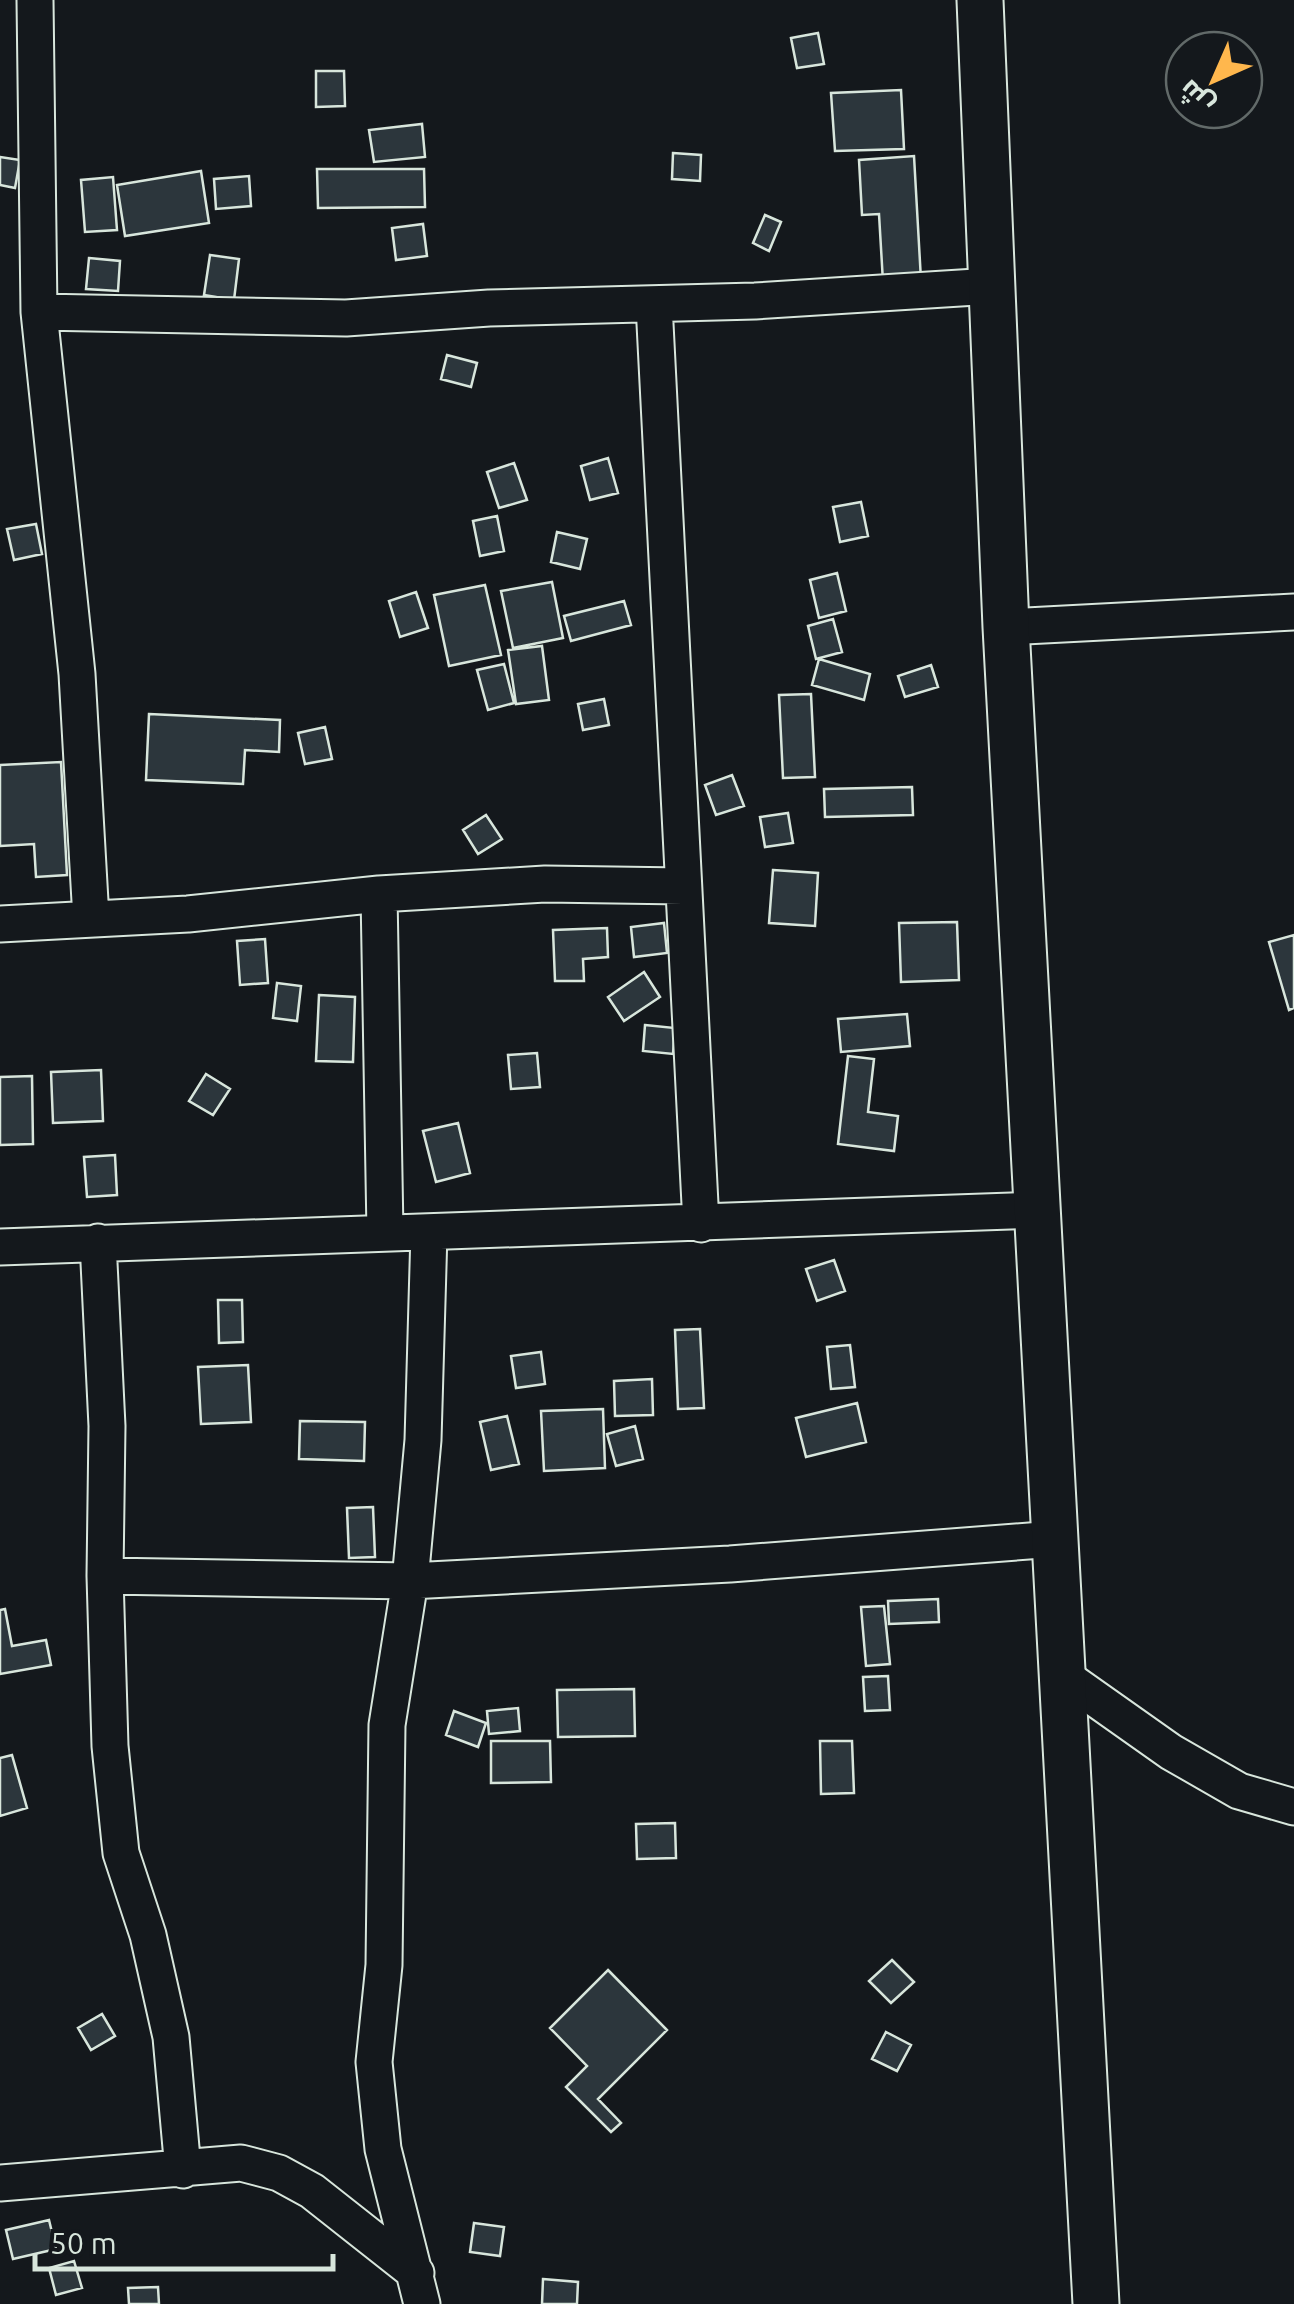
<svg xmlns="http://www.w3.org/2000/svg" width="1294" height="2304" font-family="Ubuntu,Cairo,sans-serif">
<rect width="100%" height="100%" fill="#14181c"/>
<path fill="#2c363c" stroke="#d8e6dc" stroke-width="2.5" d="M818,33L824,64L797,68L791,38Z
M316,71H344L345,106L316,107Z
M901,90L904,149L835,151L831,93Z
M422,124L425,157L374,162L369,130Z
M673,153L701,155L700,181L672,179Z
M914,156L921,280L883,282L879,214L862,215L859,160Z
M0,157L20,160L15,188L0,185Z
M317,169H424L425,207L318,208Z
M201,171L209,223L125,236L117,185Z
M249,176L251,206L216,209L214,179Z
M113,177L117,230L85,232L81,180Z
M765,215L781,222L769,251L753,243Z
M423,224L427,256L396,260L392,228Z
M210,255L239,259L234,300L204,295Z
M89,258L120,261L118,291L86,289Z
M447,355L477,363L471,387L441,379Z
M608,458L618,493L590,500L581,466Z
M514,463L527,500L499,508L487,472Z
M861,502L868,536L840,542L833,507Z
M497,516L504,551L480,556L473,521Z
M36,524L42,554L14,560L7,529Z
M557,532L587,539L580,569L551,562Z
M837,573L846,611L819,618L810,580Z
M552,582L563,638L513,648L501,591Z
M485,585L501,655L449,666L434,595Z
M416,592L428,628L400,637L389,601Z
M624,601L631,625L571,641L564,616Z
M833,619L842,652L816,659L808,626Z
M542,646L549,700L516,704L508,650Z
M819,659L870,674L864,700L812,685Z
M504,664L514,703L488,710L477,670Z
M931,665L938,687L905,697L898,676Z
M811,694L815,777L783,778L779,695Z
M604,699L609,725L583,730L578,704Z
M149,714L280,720L279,752L245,750L243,784L146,780Z
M325,727L332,759L305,764L298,733Z
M61,762L67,875L36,877L34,844L0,846V765Z
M732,775L744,806L716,815L705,785Z
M912,787L913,815L825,817L824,789Z
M788,813L793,843L765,847L760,817Z
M486,815L502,839L478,854L463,830Z
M773,870L818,873L815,926L769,923Z
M957,922L959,980L901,982L899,923Z
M664,923L667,953L634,957L631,927Z
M607,928L608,957L583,959L584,981H555L553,930Z
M1294,935V1008L1289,1010L1269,942Z
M265,939L268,983L240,985L237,941Z
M644,972L660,997L624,1021L608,997Z
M277,983L301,986L297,1021L273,1018Z
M319,995L355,997L353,1062L316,1061Z
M907,1014L910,1046L841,1052L838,1019Z
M645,1025L675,1028L673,1054L643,1051Z
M537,1053L540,1087L511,1089L508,1055Z
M848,1056L874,1059L868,1112L898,1116L894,1151L838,1144Z
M101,1070L103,1121L53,1123L51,1072Z
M206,1074L230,1089L213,1115L189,1101Z
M32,1076L33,1144L0,1145V1077Z
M458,1123L470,1173L436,1182L423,1131Z
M115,1155L117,1195L87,1197L84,1157Z
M834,1260L845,1291L817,1301L806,1269Z
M218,1300H242L243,1342L219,1343Z
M700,1329L704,1408L678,1409L675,1330Z
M850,1345L855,1387L831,1389L827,1347Z
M541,1352L545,1384L516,1388L511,1356Z
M248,1365L251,1422L201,1424L198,1367Z
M652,1379L653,1415L615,1416L614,1381Z
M857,1403L866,1442L806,1457L796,1418Z
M603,1409L605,1468L544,1471L541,1411Z
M507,1416L519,1464L491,1470L480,1422Z
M300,1421L365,1422L364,1461L299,1459Z
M635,1426L643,1459L616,1466L607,1434Z
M373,1507L375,1557L349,1558L347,1508Z
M938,1599L939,1622L889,1624L888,1601Z
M884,1606L890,1664L866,1666L861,1607Z
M5,1609L12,1646L46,1640L51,1665L0,1674V1610Z
M888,1676L890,1710L865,1711L863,1677Z
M634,1689L635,1736L558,1737L557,1690Z
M518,1708L520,1731L489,1734L487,1711Z
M454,1711L486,1723L478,1747L446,1735Z
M491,1741H550L551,1782L491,1783Z
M820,1741H852L854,1793L821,1794Z
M12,1755L27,1808L0,1816V1758Z
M675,1823L676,1858L637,1859L636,1824Z
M892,1960L914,1982L891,2003L869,1981Z
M608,1970L667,2030L598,2099L621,2123L611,2132L566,2087L587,2066L550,2028Z
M102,2014L115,2036L91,2050L78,2028Z
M886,2032L911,2045L897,2071L872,2059Z
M49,2220L56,2249L13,2259L6,2230Z
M474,2223L504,2227L500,2256L470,2252Z
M74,2261L82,2288L56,2295L49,2268Z
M543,2279L578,2282L577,2304H542Z
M158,2287L159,2304H129L128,2288Z"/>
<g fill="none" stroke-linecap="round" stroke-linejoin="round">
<g stroke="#d8e6dc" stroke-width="39">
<path id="minor" d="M35,0L39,312L77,674L91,919
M654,304L701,1224
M39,312L346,318L489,308L755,301L992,286
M1006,627L1294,612
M379,894L385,1232
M0,924L188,914L379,894L545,884L683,886
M98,1242L107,1426L105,1576L110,1746L121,1853L148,1935L171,2037L183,2170
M0,1247L1037,1210
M105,1576L410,1581L730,1564L1055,1539
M1062,1675L1171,1752L1239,1791L1294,1807
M0,2183L241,2163L279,2173L312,2191L416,2273
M422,2304L383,2149L374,2062L384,1965L387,1725L410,1581L423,1440L429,1232"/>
</g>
<g stroke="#d8e6dc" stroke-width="49">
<path id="tertiary" d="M980,0L1006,627L1096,2304"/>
</g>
<use href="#minor" stroke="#14181c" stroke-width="35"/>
<use href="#tertiary" stroke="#14181c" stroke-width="45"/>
</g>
<g transform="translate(1214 80) rotate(225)"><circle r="48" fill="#14181c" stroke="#626a69" stroke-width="2.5"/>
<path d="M0-8L18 38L0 25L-18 38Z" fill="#ffb74d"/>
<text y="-15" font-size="28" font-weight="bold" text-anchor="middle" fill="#d8e6dc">ش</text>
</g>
<path d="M35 2254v15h298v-15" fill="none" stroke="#d8e6dc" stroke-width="5"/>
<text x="50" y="2254" font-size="30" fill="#d8e6dc" stroke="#14181c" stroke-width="8" paint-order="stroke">50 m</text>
</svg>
